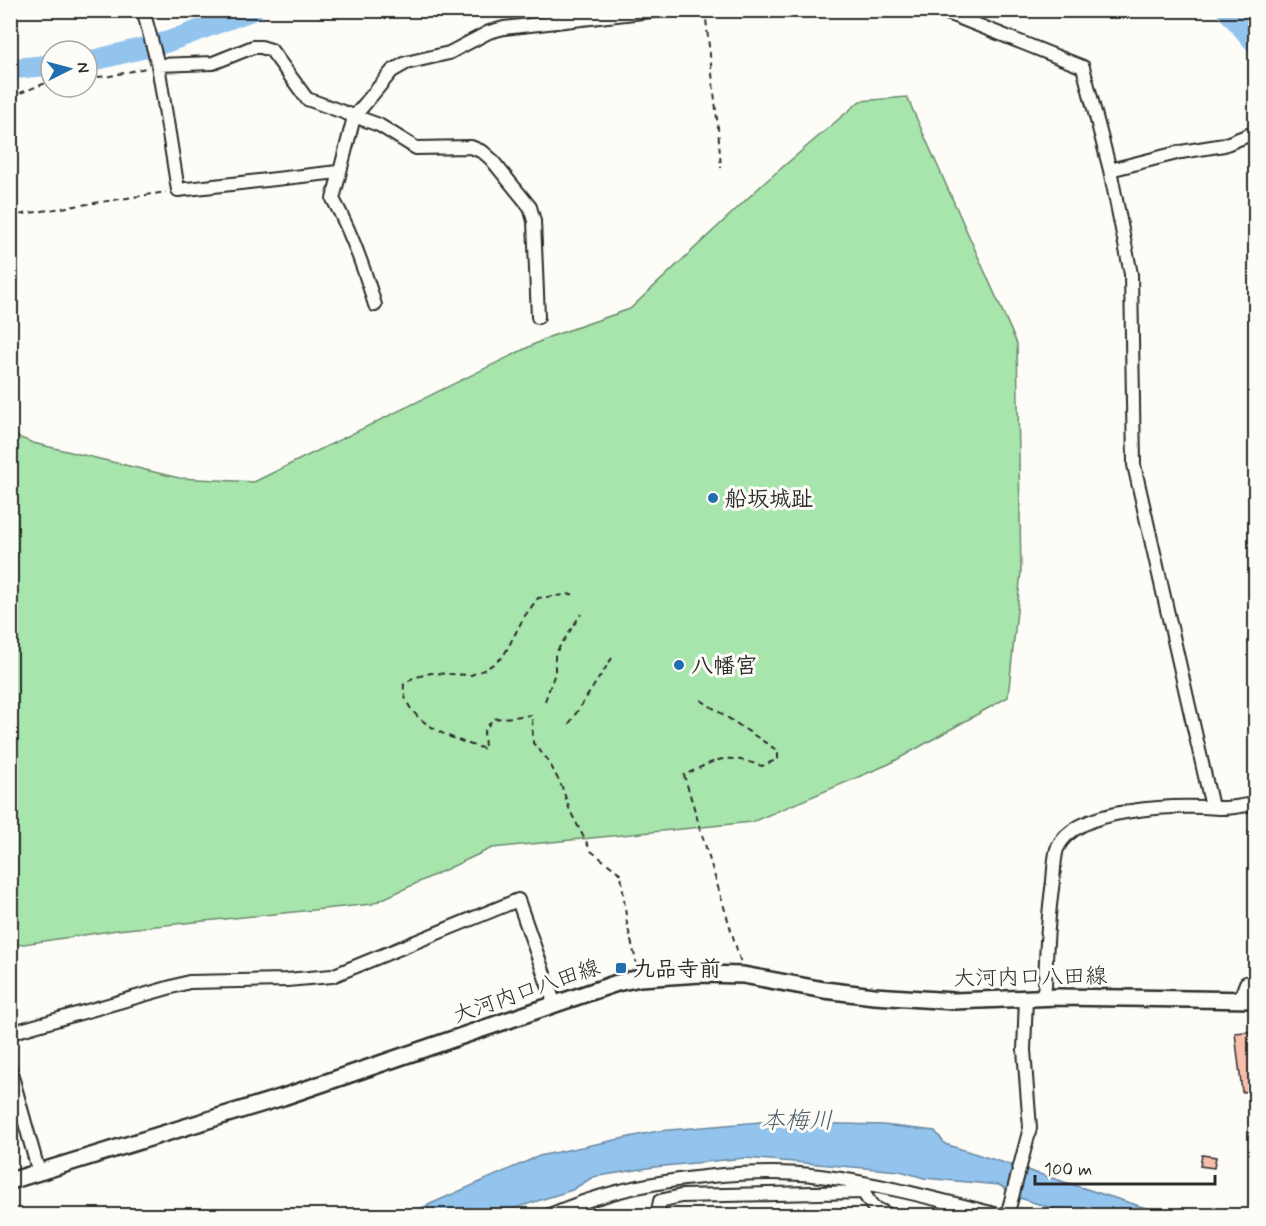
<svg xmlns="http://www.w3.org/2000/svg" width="1266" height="1226" font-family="Mynerve,'Klee One',sans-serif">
<rect width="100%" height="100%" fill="#fdfcf7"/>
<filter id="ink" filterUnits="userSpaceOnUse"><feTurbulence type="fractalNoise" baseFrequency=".0167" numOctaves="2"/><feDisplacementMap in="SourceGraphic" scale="12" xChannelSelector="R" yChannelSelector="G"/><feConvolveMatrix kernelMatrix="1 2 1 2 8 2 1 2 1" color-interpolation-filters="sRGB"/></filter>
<g filter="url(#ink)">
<path fill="#a7e5ac" stroke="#69886c" stroke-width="1.5" d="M907,97L1017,344L1021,572L1008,697L889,764L752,822L492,848L372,904L117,930L11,946V434L33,443L179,478L254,482L549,337L630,309L764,183L860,101Z"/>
<path fill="#92c4ee" stroke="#6987a0" stroke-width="1.5" d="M760,1122L883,1125L935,1131L945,1144L1168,1215H1072L1020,1198L999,1185L924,1178L900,1171L745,1158L654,1167L593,1177L572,1190L493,1215L403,1216L539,1156L658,1131Z"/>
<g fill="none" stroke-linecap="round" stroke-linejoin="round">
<path stroke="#92c4ee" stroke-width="21" d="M1227,10L1256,44
M87,62L167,42L253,10
M10,69L51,65"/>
</g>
<path fill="#f6beab" stroke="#2b2b2b" stroke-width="1.5" d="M1256,1031V1091L1242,1092L1235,1033Z
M1202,1155L1216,1157L1214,1168L1200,1166Z"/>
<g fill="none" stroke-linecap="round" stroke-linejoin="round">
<g stroke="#2b2b2b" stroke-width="16">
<path id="minor" d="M143,10L158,65L178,190L338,172
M940,10L1083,67L1110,170L1131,274L1134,465L1212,807
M158,65L213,63L253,47H261L271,50L307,99L379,125L416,148L471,147L483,152L491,159L530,207L534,221L538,317
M1110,170L1181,152L1224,145L1256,132
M375,305C364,268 352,233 333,199L354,117L392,71L406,63L449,53L489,32L504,28L660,10
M1041,998L1045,987C1046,951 1048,916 1053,881C1054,871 1054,859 1057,849C1075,806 1179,805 1219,808C1230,809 1244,805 1256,804
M1240,999L1246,983L1256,981
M10,1033L189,982L287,980L332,976L518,900L555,1005
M10,1069L39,1173
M863,1192L873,1207L891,1216
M547,1216C564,1209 581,1202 599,1197C659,1178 758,1168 820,1176C882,1184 943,1201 1003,1216
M657,1216L660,1201L681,1196L863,1192L868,1184
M1007,1216L1030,1128L1024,1050L1026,998"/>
</g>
<g stroke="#2b2b2b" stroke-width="20">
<path id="major" d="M10,1181L283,1097L617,983L640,978L701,974L743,975L824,990L874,996L954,1001L1058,997L1256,1000"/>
</g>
<path stroke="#2b2b2b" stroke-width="2" stroke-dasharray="6 4.5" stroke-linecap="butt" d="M705,10L718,128L721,168
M87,78L110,76L146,68
M10,97L51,81
M10,216L166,192
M573,594L538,598L524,617L503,657L486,669L471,675L431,673L413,678L404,684C400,721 456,741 485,749L484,731L493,719L532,715L533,743L548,760L562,787L570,811L591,851L621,874L627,924L637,965
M701,700L778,751V759L762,766C722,753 721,758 684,775L741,963
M545,701L555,673V654L581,614
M569,724L612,658"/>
<use href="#minor" stroke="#fdfcf7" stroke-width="12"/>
<use href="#major" stroke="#fdfcf7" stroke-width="15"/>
</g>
</g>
<g fill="#1f6fb2" stroke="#fdfcf7" stroke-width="2">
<circle cx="713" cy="498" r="6"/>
<circle cx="679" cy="665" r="6"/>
<rect x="615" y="962" width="12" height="12" rx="3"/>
</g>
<g text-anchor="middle" stroke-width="6" stroke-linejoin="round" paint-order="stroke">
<g font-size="22" font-weight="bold" fill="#2b2b2b" stroke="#fdfcf7" text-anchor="start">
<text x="725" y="506">船坂城趾</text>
<text x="691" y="673">八幡宮</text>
<text x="633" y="976">九品寺前</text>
</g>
<g font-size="22" fill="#2b2b2b" stroke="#fdfcf7">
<text transform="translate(1030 976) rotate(-1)" y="8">大河内口八田線</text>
<text transform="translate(526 990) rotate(-19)" y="8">大河内口八田線</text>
</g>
<g font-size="24" font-style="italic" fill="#4a5966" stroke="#fdfcf7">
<text x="797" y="1128">本梅川</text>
</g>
</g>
<rect width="1266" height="1226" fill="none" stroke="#fdfcf7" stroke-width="36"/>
<rect x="18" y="18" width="1230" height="1190" fill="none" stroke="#2b2b2b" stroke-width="2" filter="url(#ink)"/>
<g transform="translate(69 69) rotate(84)"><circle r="28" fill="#fdfcf7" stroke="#a9a8a5" stroke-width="1.5"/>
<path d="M0-4.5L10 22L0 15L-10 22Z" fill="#1f6fb2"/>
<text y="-9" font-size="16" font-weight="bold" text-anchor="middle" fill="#2b2b2b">N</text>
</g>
<path d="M1035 1175v9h180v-9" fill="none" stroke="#2b2b2b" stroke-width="3"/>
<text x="1044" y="1175" font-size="18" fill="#2b2b2b" stroke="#fdfcf7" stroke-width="4.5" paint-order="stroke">100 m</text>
</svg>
